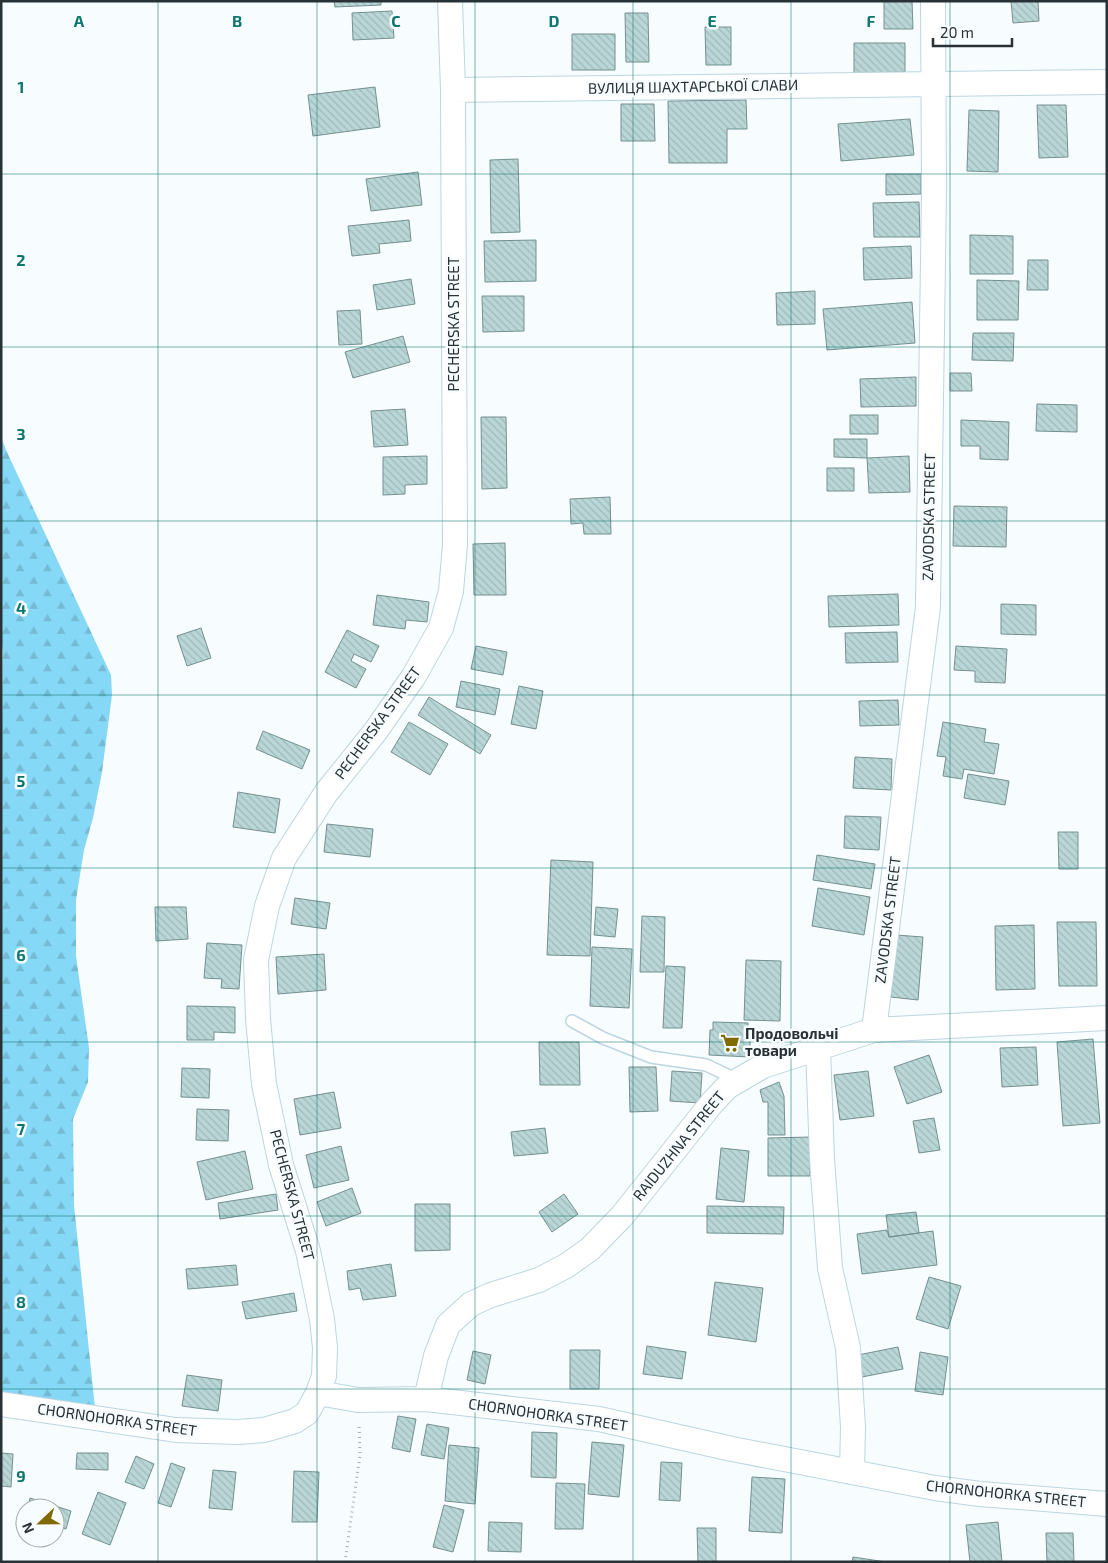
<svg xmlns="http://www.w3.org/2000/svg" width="1108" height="1563" font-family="'Exo 2',sans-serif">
<defs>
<pattern id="forest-firs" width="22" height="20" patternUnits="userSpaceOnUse" patternTransform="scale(1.25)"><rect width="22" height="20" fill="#86d8f7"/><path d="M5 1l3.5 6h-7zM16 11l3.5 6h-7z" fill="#74bad4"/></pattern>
<pattern id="building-back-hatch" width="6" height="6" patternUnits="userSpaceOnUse" patternTransform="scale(1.25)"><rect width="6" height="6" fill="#bad7d8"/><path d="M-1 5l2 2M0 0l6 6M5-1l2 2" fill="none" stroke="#a0b9ba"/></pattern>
</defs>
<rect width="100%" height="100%" fill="#f7fcfe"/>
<path fill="url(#forest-firs)" d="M1,437L6,450L111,675L112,695L102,772L93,818L84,850L76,900V956L89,1048L88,1082L73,1119L74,1205L96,1418L1,1404V785L3,650L1,640Z"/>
<path fill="url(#building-back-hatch)" stroke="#749090" d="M334,1H381V5L335,7Z
M884,1H912L913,29H884Z
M1011,1H1038L1039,21L1013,23Z
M392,11L394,38L353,40L352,13Z
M625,13H648L649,62H626Z
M705,27H731V65H706Z
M572,34H615V70H572Z
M854,43H905V72L854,73Z
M375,87L380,127L313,136L308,95Z
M746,100L747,129H727V163H669L668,101Z
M621,104H654L655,141H621Z
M1037,105H1066L1068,157L1039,158Z
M969,110L999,111L998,172L967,171Z
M910,119L914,155L841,161L838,124Z
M518,159L520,232L491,233L490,160Z
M418,172L422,205L371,211L366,179Z
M886,174H921V194L886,195Z
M919,202L920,237H874L873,203Z
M409,220L411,241L379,244L380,253L352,256L348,226Z
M970,235L1013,236V274H970Z
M536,240V281L485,282L484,241Z
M911,246L912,278L864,280L863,248Z
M1028,260H1048V290H1027Z
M411,279L415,304L377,310L373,285Z
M977,280L1019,281L1018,320H977Z
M815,291V324L777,325L776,293Z
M482,296H524V331L483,332Z
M912,302L915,343L827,350L823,309Z
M360,310L362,344L339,345L337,311Z
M973,333H1014L1013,361L972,360Z
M403,336L410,362L353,378L345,352Z
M950,373H971L972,391H950Z
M916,377V406L861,407L860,379Z
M1037,404L1077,405V432L1036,431Z
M405,409L408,445L374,447L371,411Z
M850,415H878V434H850Z
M481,417H506L507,488L482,489Z
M961,420L1009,422L1008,460L980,459V446H961Z
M834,439H867V458L834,457Z
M427,456V484L405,485V494L383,495V457Z
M909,456L910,492L869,493L867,458Z
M827,468H854V491H827Z
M610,497L611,534H584L583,523L571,524L570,499Z
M954,506L1007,507L1006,547L953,546Z
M505,543L506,595H474L473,544Z
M898,594L899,625L829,627L828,596Z
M377,595L429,602L427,622L406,620L405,629L373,625Z
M1001,604L1036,605V635L1001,634Z
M201,628L211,658L187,666L177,636Z
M347,630L379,646L371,662L354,654L351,661L366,669L356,688L325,672Z
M897,632L898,662L846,663L845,633Z
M476,646L507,652L503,675L471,669Z
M956,646L1007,649L1005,683L975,682V671L954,670Z
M461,681L500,689L495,715L456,707Z
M519,686L543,691L536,729L511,724Z
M429,697L491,735L480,754L418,715Z
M898,700L899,725L860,726L859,701Z
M409,722L448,744L430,775L391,752Z
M943,722L986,729L984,742L999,744L994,774L964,769L962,779L943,776L946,757L937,756Z
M263,731L310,750L302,769L256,749Z
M855,757L892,759L891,790L853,788Z
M968,774L1009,781L1005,805L964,798Z
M238,792L280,799L275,833L233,827Z
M845,816L881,817L879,850L844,848Z
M327,824L373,829L370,857L324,852Z
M1058,832H1078V869H1059Z
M817,855L875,864L871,889L813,880Z
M551,860L593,862L590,956L547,955Z
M818,888L870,897L864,935L812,926Z
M295,898L330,903L326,929L291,924Z
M155,907H186L188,939L156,941Z
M596,907L618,909L615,937L594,935Z
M642,916L665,917L664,972H640Z
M1057,922H1096L1097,986H1059Z
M1034,925L1035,989L996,990L995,926Z
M896,935L923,937L918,1000L891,997Z
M207,943L242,945L239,989L221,988L222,979L204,978Z
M592,947L632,949L629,1008L590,1006Z
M324,954L326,990L278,994L276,957Z
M746,960L781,961L780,1021L744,1020Z
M666,966L685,967L682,1028H663Z
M187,1006L235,1007V1033L214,1032V1040H187Z
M713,1022L748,1023V1031H750V1057L709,1055L710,1030H713Z
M1093,1039L1100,1123L1063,1126L1057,1042Z
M539,1042H579L580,1085H540Z
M1036,1047L1038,1085L1002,1087L1000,1048Z
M929,1055L942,1092L907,1104L894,1067Z
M629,1067H656L658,1111L630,1112Z
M182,1068L210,1069L209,1098L181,1097Z
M672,1071L702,1073L700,1103L670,1101Z
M868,1071L874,1116L840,1120L834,1075Z
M779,1082L784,1096L785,1135H768V1102H763L760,1090Z
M334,1092L341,1128L300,1135L294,1099Z
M197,1109L229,1110L228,1141L196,1140Z
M934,1118L940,1150L919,1153L913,1121Z
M545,1128L548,1153L514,1156L511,1132Z
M811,1137L810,1176H768V1138Z
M341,1146L349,1180L314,1188L306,1155Z
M721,1148L749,1151L744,1202L716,1199Z
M245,1151L253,1189L206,1200L197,1162Z
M352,1188L361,1213L326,1226L317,1202Z
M276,1194L278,1210L220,1219L218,1203Z
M564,1194L578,1214L552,1232L539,1212Z
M415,1204H450V1250L415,1251Z
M707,1206L784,1207L783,1234L707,1233Z
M916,1212L919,1233L889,1237L886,1215Z
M887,1230L889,1237L933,1231L937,1265L862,1274L857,1234Z
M391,1264L396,1296L363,1300L360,1288L349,1290L347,1271Z
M236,1265L238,1285L188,1289L186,1269Z
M929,1277L961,1286L948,1329L916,1319Z
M715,1282L763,1288L756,1342L708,1335Z
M294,1293L297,1311L246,1319L242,1302Z
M647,1346L686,1352L682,1379L643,1374Z
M898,1347L903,1369L862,1377L858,1355Z
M570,1350H600L599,1389H570Z
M473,1351L491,1355L485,1384L467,1380Z
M920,1352L948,1357L943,1395L915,1391Z
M187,1375L222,1380L218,1411L182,1406Z
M398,1416L416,1419L410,1452L392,1448Z
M427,1424L449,1428L444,1459L421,1455Z
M532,1432L557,1433L556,1478L531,1477Z
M592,1442L624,1445L619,1497L588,1494Z
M449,1445L479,1448L475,1504L445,1501Z
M1,1453L13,1454L11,1487L1,1486Z
M77,1453H108V1470L76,1469Z
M136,1456L154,1464L144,1489L125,1482Z
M661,1462L682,1463L680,1501L659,1500Z
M171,1463L185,1468L171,1507L158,1503Z
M213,1470L236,1472L232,1510L209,1508Z
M294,1471L319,1472L317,1522H292Z
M752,1477L785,1479L782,1533L749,1531Z
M556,1483L585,1484L583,1529H555Z
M98,1492L126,1503L110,1545L82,1534Z
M30,1498L71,1511L66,1529L55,1526V1508H28Z
M444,1505L464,1510L453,1552L433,1547Z
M489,1522L522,1523L521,1552L488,1551Z
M998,1522L1002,1562H970L966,1525Z
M697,1528H716V1562H698Z
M1046,1533H1073L1074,1562H1047Z
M853,1557L886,1562H852Z"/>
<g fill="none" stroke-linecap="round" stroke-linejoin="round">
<g stroke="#bcd6e0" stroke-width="14">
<path id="lane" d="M572,1021L603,1038L651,1057L706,1065L738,1080"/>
</g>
<g stroke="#bcd6e0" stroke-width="26">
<path id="street" d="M453,90L1107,82
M874,1030L928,607L934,190L933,1
M818,1047L822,1159L830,1268L848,1348L853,1427L852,1472
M318,1393L324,1376L325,1348L322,1319L308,1251L281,1165L264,1084L258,1019L256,960L267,906L284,858L326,793L375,732L414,676L441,628L451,591L455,545L453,90L450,1
M426,1399L436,1356L448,1325L471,1304L491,1295L539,1280L566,1266L590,1249L622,1216L712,1103L727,1087L763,1066L874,1030L1107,1018
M1,1404L176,1430L238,1432L264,1430L295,1421L307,1413L318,1393L358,1400L426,1399L599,1419L732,1449L935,1488L980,1494L1107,1504"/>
</g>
<path stroke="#a9b0b2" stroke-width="3" stroke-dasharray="1 4" stroke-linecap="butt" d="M345,1562L360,1455L359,1423"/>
<use href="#lane" stroke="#fff" stroke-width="11"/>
<use href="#street" stroke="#fff" stroke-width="24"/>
</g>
<path fill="none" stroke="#0f766e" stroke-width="1" stroke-opacity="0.55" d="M158,1V1562M317,1V1562M475,1V1562M633,1V1562M791,1V1562M950,1V1562M1,174H1107M1,347H1107M1,521H1107M1,695H1107M1,868H1107M1,1042H1107M1,1216H1107M1,1389H1107"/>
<defs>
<g id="supermarket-bare" transform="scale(1.5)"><path d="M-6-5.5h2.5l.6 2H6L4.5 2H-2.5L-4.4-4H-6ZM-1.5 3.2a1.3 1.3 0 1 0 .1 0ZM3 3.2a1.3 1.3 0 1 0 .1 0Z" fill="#826a03" stroke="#f7fcfe" stroke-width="2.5" paint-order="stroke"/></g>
</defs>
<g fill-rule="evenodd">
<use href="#supermarket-bare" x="730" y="1043"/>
</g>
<g text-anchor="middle" stroke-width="5" stroke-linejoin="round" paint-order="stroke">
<g font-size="15" fill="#283236" stroke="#f7fcfe">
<text transform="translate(693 87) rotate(-1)" y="5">ВУЛИЦЯ ШАХТАРСЬКОЇ СЛАВИ</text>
<text transform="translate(454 324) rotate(-90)" y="5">PECHERSKA STREET</text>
<text transform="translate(929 517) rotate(-89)" y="5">ZAVODSKA STREET</text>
<text transform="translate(378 723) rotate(-54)" y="5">PECHERSKA STREET</text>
<text transform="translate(888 920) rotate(-83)" y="5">ZAVODSKA STREET</text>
<text transform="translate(679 1146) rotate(-51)" y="5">RAIDUZHNA STREET</text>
<text transform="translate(292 1195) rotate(75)" y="5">PECHERSKA STREET</text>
<text transform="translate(548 1415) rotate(8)" y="5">CHORNOHORKA STREET</text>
<text transform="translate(117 1420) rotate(8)" y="5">CHORNOHORKA STREET</text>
<text transform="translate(1006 1494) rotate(6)" y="5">CHORNOHORKA STREET</text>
</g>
<g font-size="15" font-weight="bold" fill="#283236" stroke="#f7fcfe" text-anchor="start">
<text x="745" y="1039">Продовольчі<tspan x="745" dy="17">товари</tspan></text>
</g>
</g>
<g font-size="16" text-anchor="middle" font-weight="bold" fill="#0f766e" stroke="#f7fcfe" stroke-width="5" stroke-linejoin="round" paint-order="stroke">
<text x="79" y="27">A</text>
<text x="237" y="27">B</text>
<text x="396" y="27">C</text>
<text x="554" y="27">D</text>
<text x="712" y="27">E</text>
<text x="871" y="27">F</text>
<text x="21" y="93">1</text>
<text x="21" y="266">2</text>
<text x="21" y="440">3</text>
<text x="21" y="614">4</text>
<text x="21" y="787">5</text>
<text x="21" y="961">6</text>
<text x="21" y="1135">7</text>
<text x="21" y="1308">8</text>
<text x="21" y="1482">9</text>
</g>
<rect width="1108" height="1563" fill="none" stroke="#283236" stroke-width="5"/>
<g transform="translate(40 1523) rotate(248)"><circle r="24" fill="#f7fcfe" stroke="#a4abae"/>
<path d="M0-4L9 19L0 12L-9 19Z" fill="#826a03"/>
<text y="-8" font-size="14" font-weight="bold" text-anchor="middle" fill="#283236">N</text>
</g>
<path d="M933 38v8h79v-8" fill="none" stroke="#283236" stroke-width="2.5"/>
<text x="940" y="38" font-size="15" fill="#283236" stroke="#f7fcfe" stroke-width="4" paint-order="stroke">20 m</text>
</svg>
